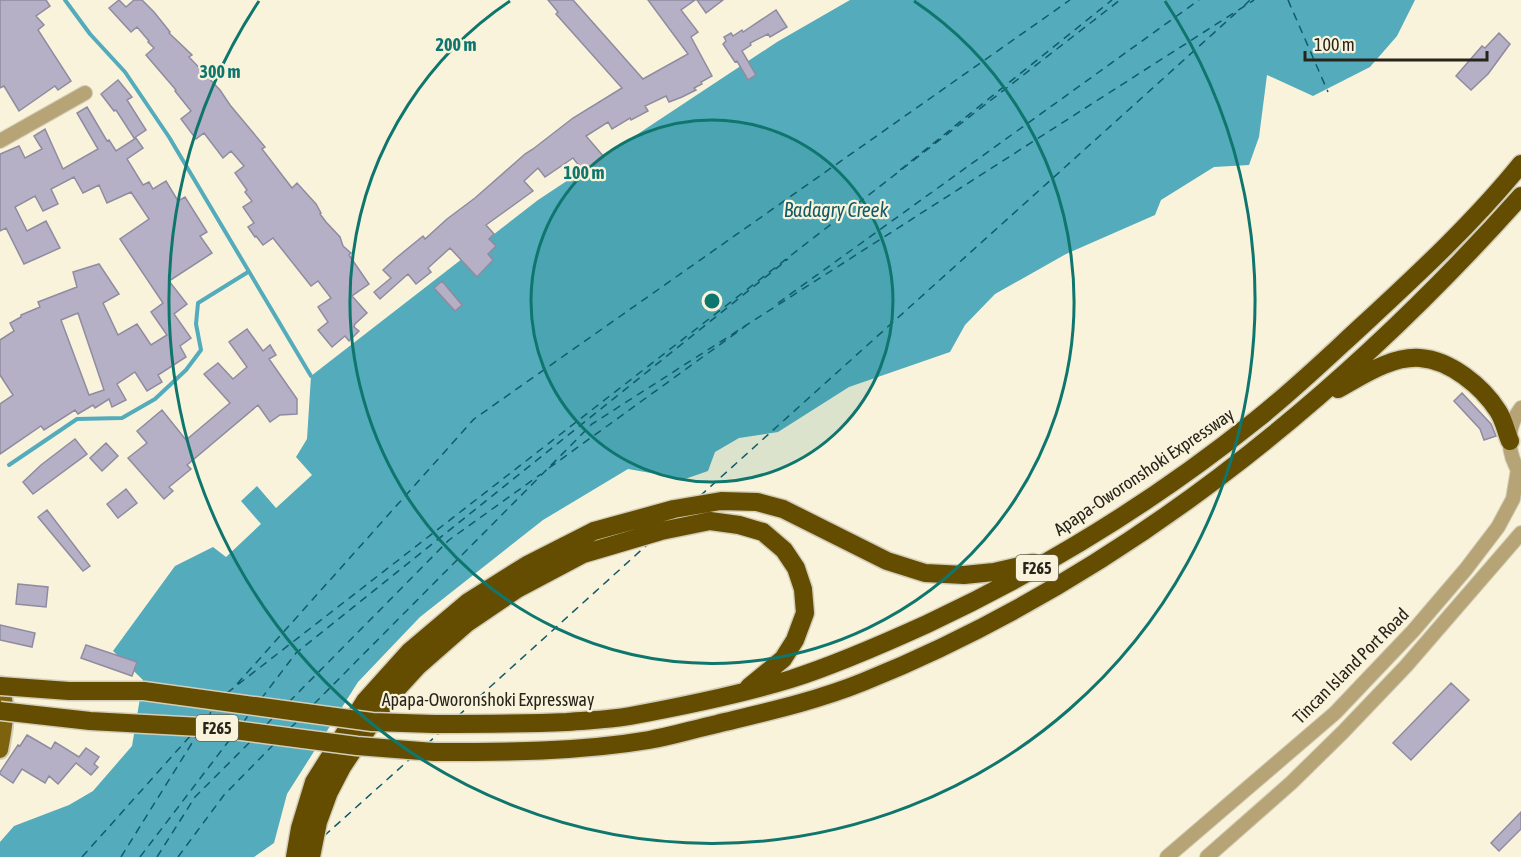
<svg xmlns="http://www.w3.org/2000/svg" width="1521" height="857" font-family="'Asap Condensed',sans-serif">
<rect width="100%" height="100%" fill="#f9f3db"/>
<path fill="#53abbc" d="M850,0H1415L1397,36L1370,67L1313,96L1267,75L1259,137L1249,165L1214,167L1161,200L1155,215L1066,254L995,294L965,325L950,352L849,387L778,432L739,438L715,452L708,471L685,479L628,469L543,520L420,617L358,682L287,794L274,843L254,857H0V842L14,826L69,805L93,791L132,746L143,680L113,651L175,566L213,547L226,557L261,524L241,501L257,486L276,508L312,475L296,457L307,439L311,376L538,200L777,42Z"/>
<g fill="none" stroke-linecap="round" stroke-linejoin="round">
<path stroke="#53abbc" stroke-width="4" d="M65,0L90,34L125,72L169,137L311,376
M9,465L77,419L122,418L155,399L186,370L201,350L196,324L198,303L248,272"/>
<path stroke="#115b68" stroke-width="1.5" stroke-dasharray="8 6" stroke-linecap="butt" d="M1288,0L1328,92
M1244,6L1250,0
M900,170L1112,0
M778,303L1199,0
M549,468L747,325
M700,496L1236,13
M237,684L474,419L1070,0
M227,693L1120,0
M261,699L296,653L788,259
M289,702L449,540L541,474
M314,704L592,424L1254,0
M458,716L648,544
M207,719L212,710
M243,723L249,714
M266,725L273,718
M290,728L298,721
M427,744L439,733
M324,836L410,759
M82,857L191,735
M121,857L197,735
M140,857L231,738
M157,857L195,797L250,742
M178,857L224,795L274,744"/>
</g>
<path fill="#b5b0c6" stroke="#8f8ba0" stroke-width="1.5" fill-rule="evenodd" d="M0,0H46L50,6L36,16L44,25L38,30L71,81L58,90L55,86L19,111L4,86L0,88Z
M119,0L126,7L134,0H142L154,12L170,32L169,33L192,55L189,57L220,90L230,105L265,147L262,149L292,188L297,183L316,204L321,213L320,214L326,222L340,237L343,246L351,253L349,255L369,284L352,296L367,313L355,324L354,327L359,331L349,341L345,336L332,347L318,330L328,322L318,307L331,298L318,281L311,286L273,238L263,245L256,236L255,237L248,227L254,223L243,207L252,201L245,192L247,190L235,173L244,166L231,151L223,158L204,133L196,139L181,119L191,111L175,91L176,90L146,55L154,48L148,42L149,41L137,27L131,32L109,8Z
M548,0H573L643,79L688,54L648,0H695L681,10L698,32L691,37L712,76L701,82L702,84L694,88L696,90L682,97L669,102L666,96L645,106L648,111L631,120L630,118L612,129L608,122L586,136L604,157L593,167L595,170L587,176L573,158L545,177L538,168L524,181L533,191L486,225L494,234L489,239L496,246L488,254L493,260L477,277L450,248L428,268L431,272L416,284L408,274L380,299L374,292L391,278L383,270L395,259L423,236L425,239L447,219L475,198L525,154L533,149L573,118L622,88L556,14L558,12Z
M697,0H723L706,13Z
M776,10L787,27L770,37L768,34L750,43L751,45L742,51L756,75L748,80L737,61L735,62L723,44L726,41L724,37L731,33L733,36L742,30L743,32Z
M1499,33L1510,44L1488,74L1471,90L1456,76L1482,46L1485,48Z
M118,80L132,97L127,100L146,130L134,138L116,110L114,111L101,94Z
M87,107L107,141L109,140L116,151L136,138L143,148L127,159L143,185L149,182L153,189L166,181L178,201L185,197L207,232L200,236L212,253L169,281L187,304L174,314L191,338L180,346L186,357L158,375L162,382L147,391L135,372L117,384L126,400L112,407L109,399L95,408L93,405L78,414L75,410L44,430L41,426L0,454V404L13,395L0,375V340L14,331L10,323L21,317V315L40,307L38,302L77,287L73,272L99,264L119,294L103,303L118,335L137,324L151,345L167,335L151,312L163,303L120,239L149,219L131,192L107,203L99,185L83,193L74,177L51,189L58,204L43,211L35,196L15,207L27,231L46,221L60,248L24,264L6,228L0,231V154L19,146L25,158L42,149L34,136L45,129L63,169L98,149L77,113ZM78,313L104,390L89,395L61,320Z
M442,281L462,305L455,311L434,288Z
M247,329L263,351L270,345L276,355L269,359L297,399V414L280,415L270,422L258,405L187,465L191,469L169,487L173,491L164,499L128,458L147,443L137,431L162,410L186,440L230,403L204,374L218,363L233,379L247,367L229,342Z
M1462,393L1491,424L1496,436L1484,440L1480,429L1454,401Z
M75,439L87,454L33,494L23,482L41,465Z
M106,443L118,456L102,471L90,458Z
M126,489L137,503L118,518L107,504Z
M47,510L90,566L83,571L38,517Z
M18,584L48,587L46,607L16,604Z
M0,625L35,633L32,647L0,640Z
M86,645L137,662L132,676L81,658Z
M1451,683L1469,700L1411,760L1393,743Z
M27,735L51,749L55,742L79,757L86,748L99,757L94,764L98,767L91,775L76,763L58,784L49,776L45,783L22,769L13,783L0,774V772L18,745L20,746Z
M1521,812V829L1499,851L1491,843Z"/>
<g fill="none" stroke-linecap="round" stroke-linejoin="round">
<g stroke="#d3ceb9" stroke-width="16">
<path id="minor" d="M0,141L85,93
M1521,408C1506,427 1506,454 1521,474
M1167,857L1335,713L1413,631L1466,569L1498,527L1513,499L1518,469
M1207,857L1291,783L1343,732L1406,666L1521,533"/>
</g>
<g stroke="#d3ceb9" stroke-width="20">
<path id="major" d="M0,685C9,705 4,729 0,750"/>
</g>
<g stroke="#d3ceb9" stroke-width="21">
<path id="highway" d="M1338,389C1362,376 1391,356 1420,358C1450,360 1482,386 1498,411C1504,420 1506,432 1510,441
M434,724C478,724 523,724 567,722C588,720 609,720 630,716C684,706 739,695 791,679C838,664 883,644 927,624C1044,569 1155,501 1256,420C1294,390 1329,356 1365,323C1419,273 1475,221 1521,164
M434,752C506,752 578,752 649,740C672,736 694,729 717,724C766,712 816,701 863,682C1118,579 1339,400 1521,196
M295,857L300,828L314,782L365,701L410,651L468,602L527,565L594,531L674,509L721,501L757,502L783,509L887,561L925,573L964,575L994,572L1033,563
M311,857L318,822L329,792L342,767L386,701L418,666L467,623L517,589L583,554L661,531L710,521L739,525L763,532L784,550L796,568L803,589L805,613L795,640L783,659L749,687"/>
</g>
<use href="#minor" stroke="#b6a476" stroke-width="14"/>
<use href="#major" stroke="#7d630d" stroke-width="16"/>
<use href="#highway" stroke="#644d00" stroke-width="18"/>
<g stroke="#d3ceb9" stroke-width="21" stroke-linecap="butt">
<path id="highway-bridge" d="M0,686L69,691H144L372,722L434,724
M0,711L90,721L219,728L357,746L434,752"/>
</g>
<use href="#highway-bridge" stroke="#644d00" stroke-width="18"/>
</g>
<circle cx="712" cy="301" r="181" fill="#0f766e" fill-opacity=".12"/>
<g fill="none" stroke="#0f766e" stroke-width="3">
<circle cx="712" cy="301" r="181"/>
<path d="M914 1A362 362 0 1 1 510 1"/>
<path d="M1165 1A543 543 0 1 1 259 1"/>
</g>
<g text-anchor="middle" stroke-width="4.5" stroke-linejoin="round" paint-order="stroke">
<g fill="#f9f3db" stroke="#666255" stroke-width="1.5">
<rect x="1016" y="555" width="42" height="26" rx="4.5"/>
<rect x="196" y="715" width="42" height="26" rx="4.5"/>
</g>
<g font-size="16" font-weight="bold" fill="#27241c">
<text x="1037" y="574">F265</text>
<text x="217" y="734">F265</text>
</g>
<g font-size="18" fill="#27241c" stroke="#f9f3db">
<text transform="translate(1144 472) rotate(-34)" y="6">Apapa-Oworonshoki Expressway</text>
<text transform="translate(1351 666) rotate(-45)" y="6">Tincan Island Port Road</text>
<text x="488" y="706">Apapa-Oworonshoki Expressway</text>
</g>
<g font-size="20" font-style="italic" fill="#115b68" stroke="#f9f3db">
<text x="836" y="217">Badagry Creek</text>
</g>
</g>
<circle cx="712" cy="301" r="9" fill="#0f766e" stroke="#f9f3db" stroke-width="3"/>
<g font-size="18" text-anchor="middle" font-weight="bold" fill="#0f766e" stroke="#f9f3db" stroke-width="4.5" stroke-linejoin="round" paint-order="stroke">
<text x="456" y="51">200 m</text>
<text x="220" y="78">300 m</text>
<text x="584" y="179">100 m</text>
</g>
<path d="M1305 51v9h182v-9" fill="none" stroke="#27241c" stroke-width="3"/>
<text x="1314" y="51" font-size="18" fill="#27241c" stroke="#f9f3db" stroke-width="4.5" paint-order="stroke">100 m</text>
</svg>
